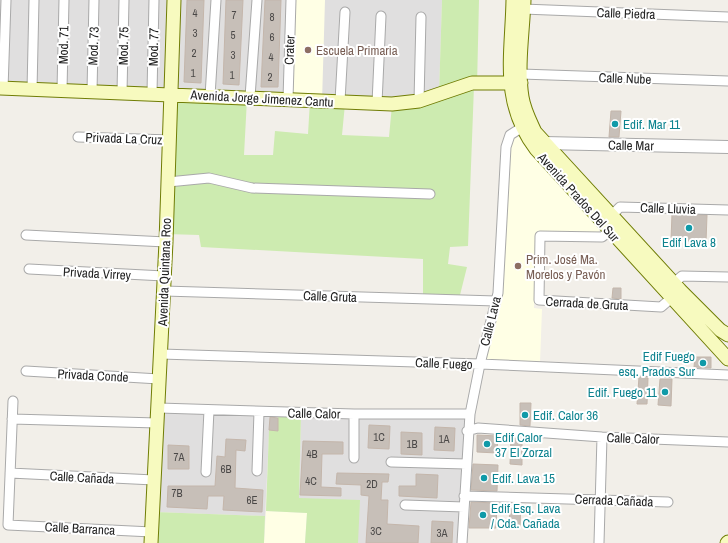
<svg xmlns="http://www.w3.org/2000/svg" width="728" height="543" font-family="'Archivo Narrow',sans-serif">
<rect width="100%" height="100%" fill="#f2efe9"/>
<path fill="#e0dfdf" d="M0,0H442L439,94L419,101L0,84Z
M160,412L270,414L265,516L155,512Z
M301,415L470,418L462,543H358L299,498Z"/>
<path fill="#ffffe5" d="M293,0H325L322,102L290,101Z
M519,134L602,226L597,234L537,231L534,308L542,309L540,363L483,361L499,297L509,142Z
M266,511L307,513L305,543H264Z"/>
<path fill="#cdebb0" d="M442,0H479L477,86H474L468,246L450,247L448,264L467,267L460,295H423V259L201,247L199,235L166,234L168,90L247,99L244,155H273L275,131L308,134L310,101L345,104L342,135L389,137L392,105L439,94Z
M278,415H301L299,498L360,500L358,543H305L307,513L266,511L269,430H278Z
M155,512L265,516L264,543H153Z"/>
<path fill="#c7bfb8" stroke="#c4b6ab" d="M187,0H204L201,83L184,82Z
M226,0H243L239,85L223,84Z
M265,0H281L278,87H261Z
M611,111H621L619,137H609Z
M672,214L707,215L706,242L671,240Z
M613,288H621V299L612,298Z
M695,357H711V368L694,367Z
M639,377L648,378L647,404H637Z
M660,379H672L671,406L658,405Z
M520,403H531L530,426L520,425Z
M270,417L278,418V431L269,430Z
M369,425L390,426L389,449L368,448Z
M435,427L455,428L454,451L434,450Z
M401,432L422,433V455L401,454Z
M477,435L498,436L497,453L477,452Z
M511,438H522V465L510,464Z
M226,439L246,440L245,451L236,450L235,488L263,490L262,512L223,510L224,496H208L207,509L167,507L168,486H215L217,456L225,457Z
M303,441L343,442V454H322L321,487L341,488V496L300,495Z
M168,445L189,446V469H168Z
M473,464L498,465L497,491L471,490Z
M337,473L389,474L388,482H382L381,500H388L387,524L419,526L418,543H366L369,496L361,495V485L336,484Z
M416,474L438,475L437,498L399,496V486H416Z
M471,502L497,503L496,528H469Z
M510,503L521,504L520,527H509Z
M432,521L453,522L452,543H431Z"/>
<g fill="none" stroke-linecap="round" stroke-linejoin="round">
<g stroke="#a9a9a9" stroke-width="11">
<path id="minor" d="M523,9L728,17
M521,74L728,81
M3,89L6,0
M32,90L34,0
M62,90L64,0
M92,91L94,0
M122,92L124,0
M152,93L154,0
M210,96L216,0
M250,97L257,0
M288,99L291,0
M340,101L345,12
M419,101L421,17
M377,103L381,16
M78,137L170,140
M168,182L209,178L252,188L430,194
M611,216L620,207L728,210
M614,228L602,237L540,236L539,300L661,307L675,295
M26,235L166,242
M29,269L164,276
M674,283L682,276L728,277
M164,291L496,301
M161,354L480,364L728,375
M26,371L159,379
M13,401L8,525L152,532
M159,408L354,414H470
M12,419L157,423
M467,431L478,428L602,437L728,442
M354,458V414
M391,462L466,464
M257,471L259,412
M206,472L209,410
M10,473L154,480
M464,496L668,502
M405,505L464,507
M462,543L470,414L480,364L498,293L506,147L510,135L521,128
M599,543L602,437"/>
</g>
<g stroke="#a9a9a9" stroke-width="14">
<path id="tertiary" d="M540,146L544,143L728,147"/>
</g>
<g stroke="#707d05" stroke-width="15">
<path id="secondary" d="M513,0C512,55 500,102 536,149L728,359
M524,0C523,31 517,66 522,97C524,110 530,121 535,132L680,290L720,330L728,335
M0,88L392,104L419,101L472,83H521
M151,543L166,242L174,0
M727,543L728,542"/>
</g>
<use href="#minor" stroke="#fff" stroke-width="9"/>
<use href="#tertiary" stroke="#fff" stroke-width="12"/>
<use href="#secondary" stroke="#f7fabf" stroke-width="13"/>
</g>
<g fill="#8d6e63" stroke="#fff" stroke-width="1.5">
<circle cx="308" cy="50" r="4"/>
<circle cx="518" cy="266" r="4"/>
</g>
<g fill="#0f9aa8" stroke="#fff" stroke-width="1.5">
<circle cx="615" cy="124" r="4"/>
<circle cx="689" cy="228" r="4"/>
<circle cx="703" cy="363" r="4"/>
<circle cx="665" cy="392" r="4"/>
<circle cx="525" cy="415" r="4"/>
<circle cx="487" cy="444" r="4"/>
<circle cx="484" cy="478" r="4"/>
<circle cx="483" cy="515" r="4"/>
</g>
<g text-anchor="middle" stroke-width="4" stroke-linejoin="round" paint-order="stroke">
<g font-size="11" fill="#4b4948">
<text x="195" y="17">4</text>
<text x="234" y="19">7</text>
<text x="272" y="21">8</text>
<text x="195" y="37">3</text>
<text x="233" y="39">5</text>
<text x="272" y="41">6</text>
<text x="194" y="57">2</text>
<text x="233" y="59">3</text>
<text x="271" y="61">4</text>
<text x="193" y="77">1</text>
<text x="232" y="79">1</text>
<text x="270" y="81">2</text>
<text x="379" y="441">1C</text>
<text x="444" y="443">1A</text>
<text x="412" y="448">1B</text>
<text x="312" y="458">4B</text>
<text x="179" y="461">7A</text>
<text x="226" y="473">6B</text>
<text x="311" y="485">4C</text>
<text x="372" y="488">2D</text>
<text x="177" y="497">7B</text>
<text x="252" y="504">6E</text>
<text x="376" y="535">3C</text>
<text x="442" y="537">3A</text>
</g>
<g font-size="13" fill="#222" stroke="#fff">
<text transform="translate(626 13) rotate(2)" y="5">Calle Piedra</text>
<text transform="translate(63 45) rotate(-89)" y="5">Mod. 71</text>
<text transform="translate(93 46) rotate(-88)" y="5">Mod. 73</text>
<text transform="translate(123 46) rotate(-89)" y="5">Mod. 75</text>
<text transform="translate(153 47) rotate(-89)" y="5">Mod. 77</text>
<text transform="translate(289 50) rotate(-88)" y="5">Crater</text>
<text transform="translate(625 78) rotate(2)" y="5">Calle Nube</text>
<text transform="translate(262 98) rotate(3)" y="5">Avenida Jorge Jimenez Cantu</text>
<text transform="translate(124 138) rotate(2)" y="5">Privada La Cruz</text>
<text transform="translate(631 145) rotate(1)" y="5">Calle Mar</text>
<text transform="translate(579 197) rotate(48)" y="5">Avenida Prados Del Sur</text>
<text transform="translate(668 208) rotate(2)" y="5">Calle Lluvia</text>
<text transform="translate(164 272) rotate(-88)" y="5">Avenida Quintana Roo</text>
<text transform="translate(97 273) rotate(3)" y="5">Privada Virrey</text>
<text transform="translate(330 296) rotate(2)" y="5">Calle Gruta</text>
<text transform="translate(587 303) rotate(3)" y="5">Cerrada de Gruta</text>
<text transform="translate(490 321) rotate(-76)" y="5">Calle Lava</text>
<text transform="translate(444 363) rotate(2)" y="5">Calle Fuego</text>
<text transform="translate(93 375) rotate(3)" y="5">Privada Conde</text>
<text transform="translate(314 413) rotate(1)" y="5">Calle Calor</text>
<text transform="translate(633 438) rotate(2)" y="5">Calle Calor</text>
<text transform="translate(82 477) rotate(3)" y="5">Calle Cañada</text>
<text transform="translate(614 500) rotate(2)" y="5">Cerrada Cañada</text>
<text transform="translate(80 528) rotate(3)" y="5">Calle Barranca</text>
</g>
<g font-size="13" fill="#785e54" stroke="#fff" text-anchor="start">
<text x="316" y="55">Escuela Primaria</text>
<text x="526" y="264">Prim. José Ma.<tspan x="526" dy="15">Morelos y Pavón</tspan></text>
</g>
<g font-size="13" fill="#0d838f" stroke="#fff" text-anchor="start">
<text x="623" y="129">Edif. Mar 11</text>
<text x="689" y="247" text-anchor="middle">Edif Lava 8</text>
<text x="695" y="361" text-anchor="end">Edif Fuego<tspan x="695" dy="15">esq. Prados Sur</tspan></text>
<text x="657" y="397" text-anchor="end">Edif. Fuego 11</text>
<text x="533" y="420">Edif. Calor 36</text>
<text x="495" y="442">Edif Calor<tspan x="495" dy="15">37 El Zorzal</tspan></text>
<text x="492" y="483">Edif. Lava 15</text>
<text x="491" y="513">Edif Esq. Lava<tspan x="491" dy="15">/ Cda. Cañada</tspan></text>
</g>
</g>
</svg>
